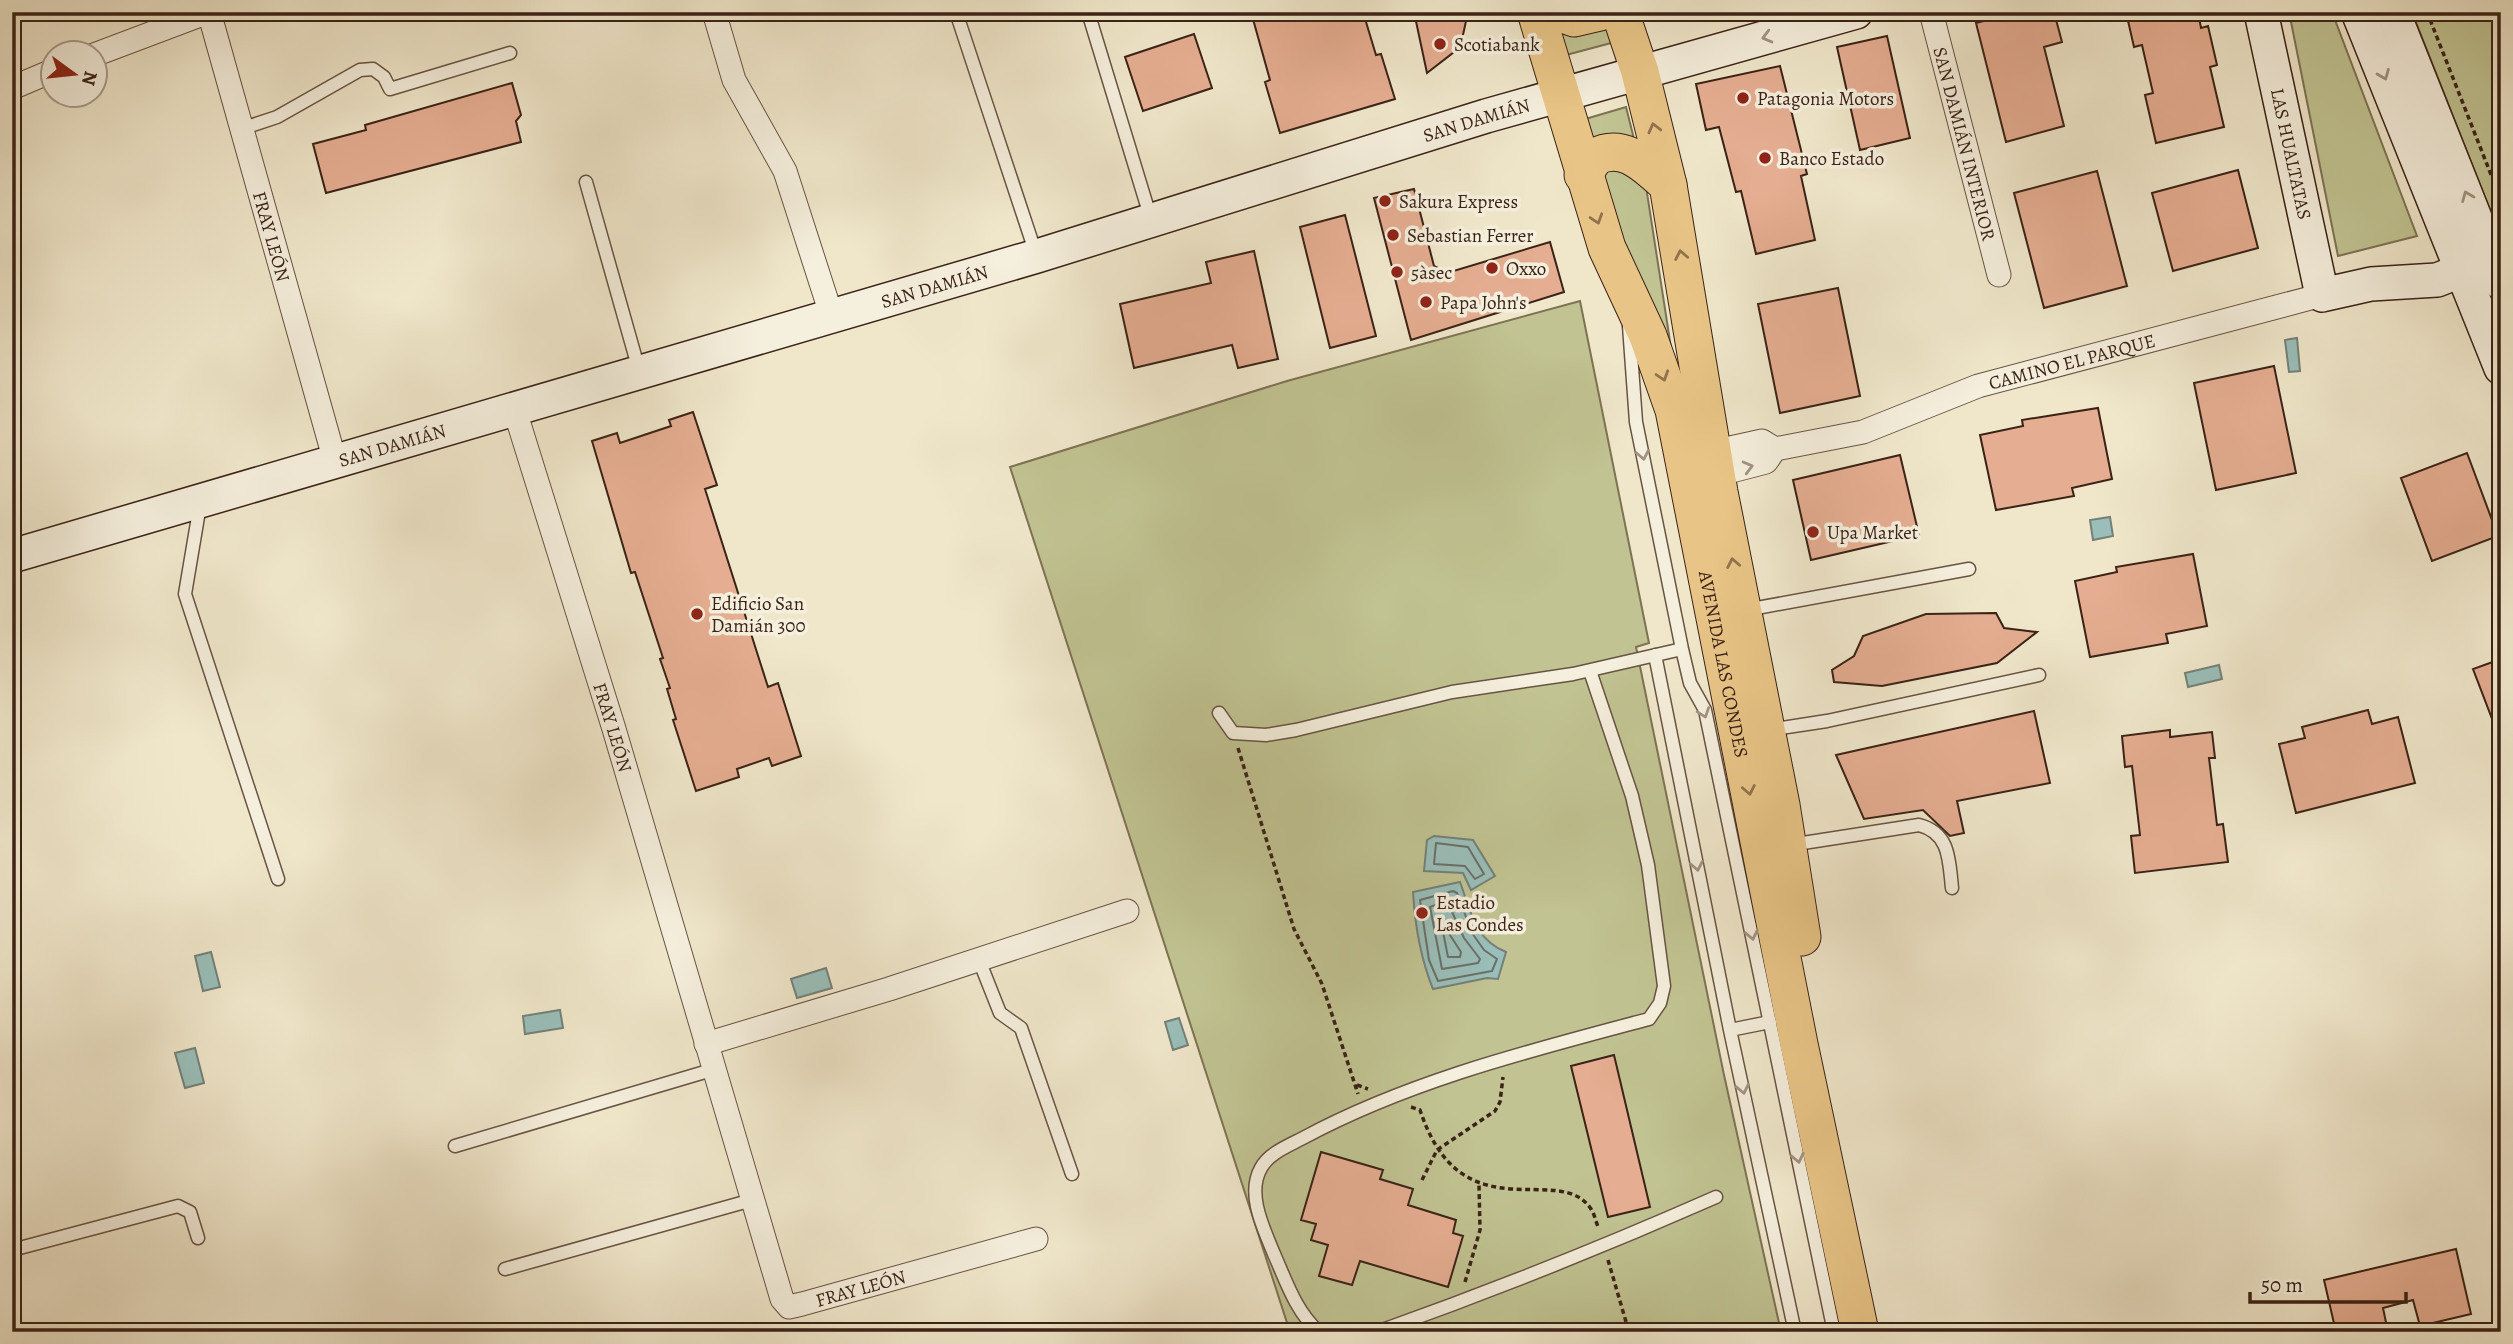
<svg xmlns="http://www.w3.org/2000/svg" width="2513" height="1344" font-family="Alegreya,serif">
<rect width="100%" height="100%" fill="#f0e7cb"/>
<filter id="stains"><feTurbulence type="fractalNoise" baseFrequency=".00286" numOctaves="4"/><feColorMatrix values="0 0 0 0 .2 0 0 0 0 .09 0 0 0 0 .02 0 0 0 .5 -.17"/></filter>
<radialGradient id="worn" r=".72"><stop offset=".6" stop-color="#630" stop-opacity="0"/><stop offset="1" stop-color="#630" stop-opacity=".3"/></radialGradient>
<path fill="#c1c392" stroke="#7e7254" stroke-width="2" d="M2289,12H2332L2417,236L2338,256Z
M2412,12H2501V238Z
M1610,23L1615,42L1566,55L1560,32Z
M1626,107L1634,139L1589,146L1582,120Z
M1607,164L1645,180L1672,354L1629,260L1602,169Z
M1580,301L1649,643L1636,647L1724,1075L1781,1332H1290L1010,467L1287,381Z"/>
<path fill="#9abfba" stroke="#748078" stroke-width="2" d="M2297,338L2300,371L2289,372L2285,340Z
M2110,517L2113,536L2093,540L2090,520Z
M2219,665L2222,679L2188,687L2185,673Z
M1434,836L1473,840L1495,876L1471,890L1463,873L1424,871L1427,840Z
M1460,882C1471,912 1474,939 1506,952L1498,979L1487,978L1433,989C1420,957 1415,927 1413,892Z
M211,952L220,987L203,991L195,956Z
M826,968L832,988L797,998L791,979Z
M560,1010L563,1028L525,1034L523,1016Z
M1179,1018L1188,1045L1173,1050L1165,1022Z
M195,1048L204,1083L185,1088L175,1053Z"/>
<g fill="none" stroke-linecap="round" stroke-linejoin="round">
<path stroke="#6a7068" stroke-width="2" d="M1436,843L1468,847L1484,874L1475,879L1465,866L1434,864Z
M1453,891L1457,893L1472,933L1484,950L1497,959L1492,971L1438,981L1429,960L1420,900Z
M1447,901L1464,938L1480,959L1478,963L1442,969L1430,907Z
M1446,929L1461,952L1460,957H1448L1443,932Z"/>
</g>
<path fill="#e5ad91" stroke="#3a2216" stroke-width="2" d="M1251,12H1363L1376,55L1381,54L1395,99L1280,133L1265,82L1270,80Z
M1414,12H1468L1463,35L1454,52L1427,73Z
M2018,12H2054L2062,42L2044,47L2064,126L2006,142L1976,23Z
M2126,12H2198L2201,28L2208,26L2217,65L2210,67L2224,127L2156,143L2145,95L2153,93L2142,45L2134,47Z
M1194,34L1212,88L1143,111L1125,57Z
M1887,36L1910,138L1860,150L1837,47Z
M1780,66L1807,174L1801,176L1815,240L1756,254L1741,191L1736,192L1719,127L1706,130L1696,84Z
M512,83L521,115L516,121L521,142L326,193L313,144L366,130L365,125Z
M2238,170L2258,248L2173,271L2152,193Z
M2097,171L2127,286L2044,308L2014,193Z
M1414,189L1434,266L1447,273L1550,242L1564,292L1411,340L1374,198Z
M1345,215L1376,336L1330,348L1300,227Z
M1254,251L1278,359L1238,368L1232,345L1134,368L1120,304L1211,283L1206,262Z
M1838,288L1860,396L1780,413L1758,304Z
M2274,366L2296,473L2216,490L2194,383Z
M2098,408L2112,479L2072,488L2074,496L1996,510L1980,435L2023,426L2022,420Z
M693,412L717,485L705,489L768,687L778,683L801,756L772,766L769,758L737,769L739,777L696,791L673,720L676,719L667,689L670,688L660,659L663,658L635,572L631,573L592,441L617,433L620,443L671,426L669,420Z
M2467,453L2498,536L2432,561L2401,478Z
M1900,455L1919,535L1811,560L1793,480Z
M2193,554L2207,626L2166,634L2168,643L2090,657L2075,581L2117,572L2116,567Z
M1996,613L2004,628L2037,632L1997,663L1882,686L1834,682L1832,670L1854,656L1863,636L1926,614Z
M2501,659V737H2499L2473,669Z
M2368,710L2372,724L2398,717L2415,783L2296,813L2279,744L2305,738L2302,727Z
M2034,711L2050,783L1957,801L1964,833L1950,836L1923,810L1864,819L1836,755Z
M2170,730V737L2212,732L2215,758H2209L2217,825L2223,824L2228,862L2135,873L2131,836L2140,835L2132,766L2125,767L2122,736Z
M1614,1055L1650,1207L1608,1217L1571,1066Z
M1321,1152L1383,1170L1380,1179L1413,1189L1408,1205L1456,1220L1453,1233L1463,1236L1448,1287L1360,1261L1352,1285L1319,1276L1328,1245L1311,1240L1316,1224L1301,1220Z
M2456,1249L2471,1314L2420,1326L2413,1300L2383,1308L2388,1332H2336L2324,1280Z"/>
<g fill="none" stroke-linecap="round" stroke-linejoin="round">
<g stroke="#685343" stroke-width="15">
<path id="lane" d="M956,12L1036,254
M1088,12L1151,219
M241,129L277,117L360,70L373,69L384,77L390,89L510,53
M586,182L639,370
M1629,326L1636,422L1682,649L1690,683L1705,710L1834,1332
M200,505L185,594L278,879
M1746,610L1969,569
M1655,655L1730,1030L1795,1332
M1219,713L1233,733L1266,735L1296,730L1452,692L1573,674L1682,649
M1768,730L1827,721L2039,675
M1790,845L1919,825C1950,833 1949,860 1952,888
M979,960L1000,1013L1021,1028L1072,1174
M1730,1030L1770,1022
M455,1146L715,1069
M12,1250L178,1206L190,1212L198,1238
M505,1269L752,1200
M1319,1332C1296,1312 1286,1281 1274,1254C1264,1229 1246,1194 1261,1168C1269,1153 1288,1146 1303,1138C1411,1080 1533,1050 1649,1019L1660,1003L1664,986L1648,865L1632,796L1590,671
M1377,1332C1492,1291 1605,1246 1716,1197"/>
</g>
<g stroke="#685343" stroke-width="25">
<g id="street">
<path id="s1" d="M209,12L335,461"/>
<path d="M714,12L734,80L785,171L832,317"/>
<path id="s2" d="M1931,12L1999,275"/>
<path d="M94,55L208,12"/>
<path d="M12,88L52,71"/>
<path id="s3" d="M515,411L614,729L782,1299L789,1307L802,1304L1036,1239"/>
<path d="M1712,452L1762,441L1775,449"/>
<path id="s4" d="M1716,475L1766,462L1775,449L1863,432L1978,386L2322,295"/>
<path d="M706,1044L889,989L1127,911"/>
</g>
</g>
<g stroke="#3a2216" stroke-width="36">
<g id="secondary">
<path id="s5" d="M2261,12L2322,295L2371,284L2437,280L2491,259"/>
<path d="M2358,12L2501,368"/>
<path d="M2393,12L2501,283"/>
<path id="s6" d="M12,556L1037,256L1486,116L1856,12"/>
</g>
</g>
<g stroke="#3a2216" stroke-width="39">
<g id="primary">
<path id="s7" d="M1536,12L1607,248L1648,336L1674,410L1799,1044L1860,1332"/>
<path d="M1558,12L1574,18L1600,12"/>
<path d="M1620,12L1640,72L1668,185L1719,492L1781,805L1802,937"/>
<path d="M1583,175L1595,157C1624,141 1647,167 1668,185"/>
</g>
</g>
<path stroke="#3a2216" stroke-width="3.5" stroke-dasharray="5 3.5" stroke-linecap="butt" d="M2427,12L2501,200
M2493,12L2501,31
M1238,748L1294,929L1322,984L1358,1094
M1357,1085L1368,1089
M1411,1107L1420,1110C1462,1237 1559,1160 1591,1209C1595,1215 1596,1223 1599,1229
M1422,1180L1437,1150L1495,1111L1500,1102L1503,1077
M1608,1260L1629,1332
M1465,1282L1480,1230L1479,1185"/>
<use href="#lane" stroke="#f5efdd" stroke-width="12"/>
<use href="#street" stroke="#f5efdd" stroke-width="23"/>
<use href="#secondary" stroke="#f5efdd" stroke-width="33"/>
<use href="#primary" stroke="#e8c486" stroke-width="37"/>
</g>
<defs><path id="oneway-chevron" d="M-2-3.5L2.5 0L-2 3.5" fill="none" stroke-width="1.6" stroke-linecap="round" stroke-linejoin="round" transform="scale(1.75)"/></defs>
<g stroke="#a19383">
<use href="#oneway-chevron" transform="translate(1767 37) rotate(165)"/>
<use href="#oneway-chevron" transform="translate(2384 75) rotate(68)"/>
<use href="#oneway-chevron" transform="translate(2467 196) rotate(-112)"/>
<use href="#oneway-chevron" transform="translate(1643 455) rotate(79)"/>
<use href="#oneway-chevron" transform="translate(1748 467) rotate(-15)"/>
<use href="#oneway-chevron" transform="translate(1704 713) rotate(71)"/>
<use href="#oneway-chevron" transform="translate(1697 866) rotate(79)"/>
<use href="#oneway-chevron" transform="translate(1752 935) rotate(78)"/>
<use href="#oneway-chevron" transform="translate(1743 1089) rotate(78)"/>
<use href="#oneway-chevron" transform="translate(1798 1158) rotate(78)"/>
</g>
<g stroke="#91734e">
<use href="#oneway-chevron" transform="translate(1654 128) rotate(-104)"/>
<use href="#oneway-chevron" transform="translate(1597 219) rotate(72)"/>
<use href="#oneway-chevron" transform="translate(1681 255) rotate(-101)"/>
<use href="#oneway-chevron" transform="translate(1663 376) rotate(72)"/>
<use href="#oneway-chevron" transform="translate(1733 563) rotate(-101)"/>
<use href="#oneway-chevron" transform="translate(1749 790) rotate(79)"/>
</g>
<g fill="#8f2418" stroke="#f5efdd" stroke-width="2.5">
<circle cx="1440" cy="44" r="7"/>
<circle cx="1743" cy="98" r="7"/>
<circle cx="1765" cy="158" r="7"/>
<circle cx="1385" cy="201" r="7"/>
<circle cx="1393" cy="235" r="7"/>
<circle cx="1492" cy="268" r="7"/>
<circle cx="1397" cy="272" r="7"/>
<circle cx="1426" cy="302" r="7"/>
<circle cx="1813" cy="532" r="7"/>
<circle cx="697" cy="614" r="7"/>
<circle cx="1422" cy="913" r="7"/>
</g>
<g text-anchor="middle" stroke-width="7" stroke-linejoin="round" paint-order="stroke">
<g font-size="19" fill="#3a2216" stroke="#f5efdd" text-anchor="start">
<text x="1454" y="51">Scotiabank</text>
<text x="1757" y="105">Patagonia Motors</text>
<text x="1779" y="165">Banco Estado</text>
<text x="1399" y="208">Sakura Express</text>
<text x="1407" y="242">Sebastian Ferrer</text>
<text x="1506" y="275">Oxxo</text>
<text x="1411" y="279">5àsec</text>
<text x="1440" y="309">Papa John's</text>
<text x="1827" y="539">Upa Market</text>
<text x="711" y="610">Edificio San<tspan x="711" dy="22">Damián 300</tspan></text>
<text x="1436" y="909">Estadio<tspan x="1436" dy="22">Las Condes</tspan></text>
</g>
<g font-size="19" fill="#3a2216" stroke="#f5efdd">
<text dy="7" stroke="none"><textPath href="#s6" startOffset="1528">SAN DAMIÁN</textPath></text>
<text dy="7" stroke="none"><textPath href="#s2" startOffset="136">SAN DAMIÁN INTERIOR</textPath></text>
<text dy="7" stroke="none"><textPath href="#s5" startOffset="145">LAS HUALTATAS</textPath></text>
<text dy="7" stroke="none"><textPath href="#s1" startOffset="233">FRAY LEÓN</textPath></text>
<text dy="7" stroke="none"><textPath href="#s6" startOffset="961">SAN DAMIÁN</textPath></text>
<text dy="7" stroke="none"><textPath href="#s4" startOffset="378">CAMINO EL PARQUE</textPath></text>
<text dy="7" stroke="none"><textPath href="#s6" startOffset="396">SAN DAMIÁN</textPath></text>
<text dy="7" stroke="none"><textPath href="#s7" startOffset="681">AVENIDA LAS CONDES</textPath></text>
<text dy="7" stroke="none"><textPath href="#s3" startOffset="331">FRAY LEÓN</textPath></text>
<text dy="7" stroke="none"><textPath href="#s3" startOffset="1012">FRAY LEÓN</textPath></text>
</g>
</g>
<rect width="2513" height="1344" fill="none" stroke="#f0e7cb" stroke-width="42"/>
<rect x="14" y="14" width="2485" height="1316" fill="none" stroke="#3a2216" stroke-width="3.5"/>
<rect x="21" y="21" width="2471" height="1302" fill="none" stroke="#3a2216" stroke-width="2"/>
<g transform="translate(74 74) rotate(105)"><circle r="33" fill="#f5efdd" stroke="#aa9d8d" stroke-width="2"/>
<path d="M0-5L12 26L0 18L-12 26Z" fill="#8f2418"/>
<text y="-10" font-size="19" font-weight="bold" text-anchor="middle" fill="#3a2216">N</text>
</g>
<path d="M2250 1292v10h156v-10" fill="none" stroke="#3a2216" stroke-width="3.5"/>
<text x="2261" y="1292" font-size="21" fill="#3a2216" stroke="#f5efdd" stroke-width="5" paint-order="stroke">50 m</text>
<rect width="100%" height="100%" filter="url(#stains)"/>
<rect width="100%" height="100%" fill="url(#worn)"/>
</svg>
